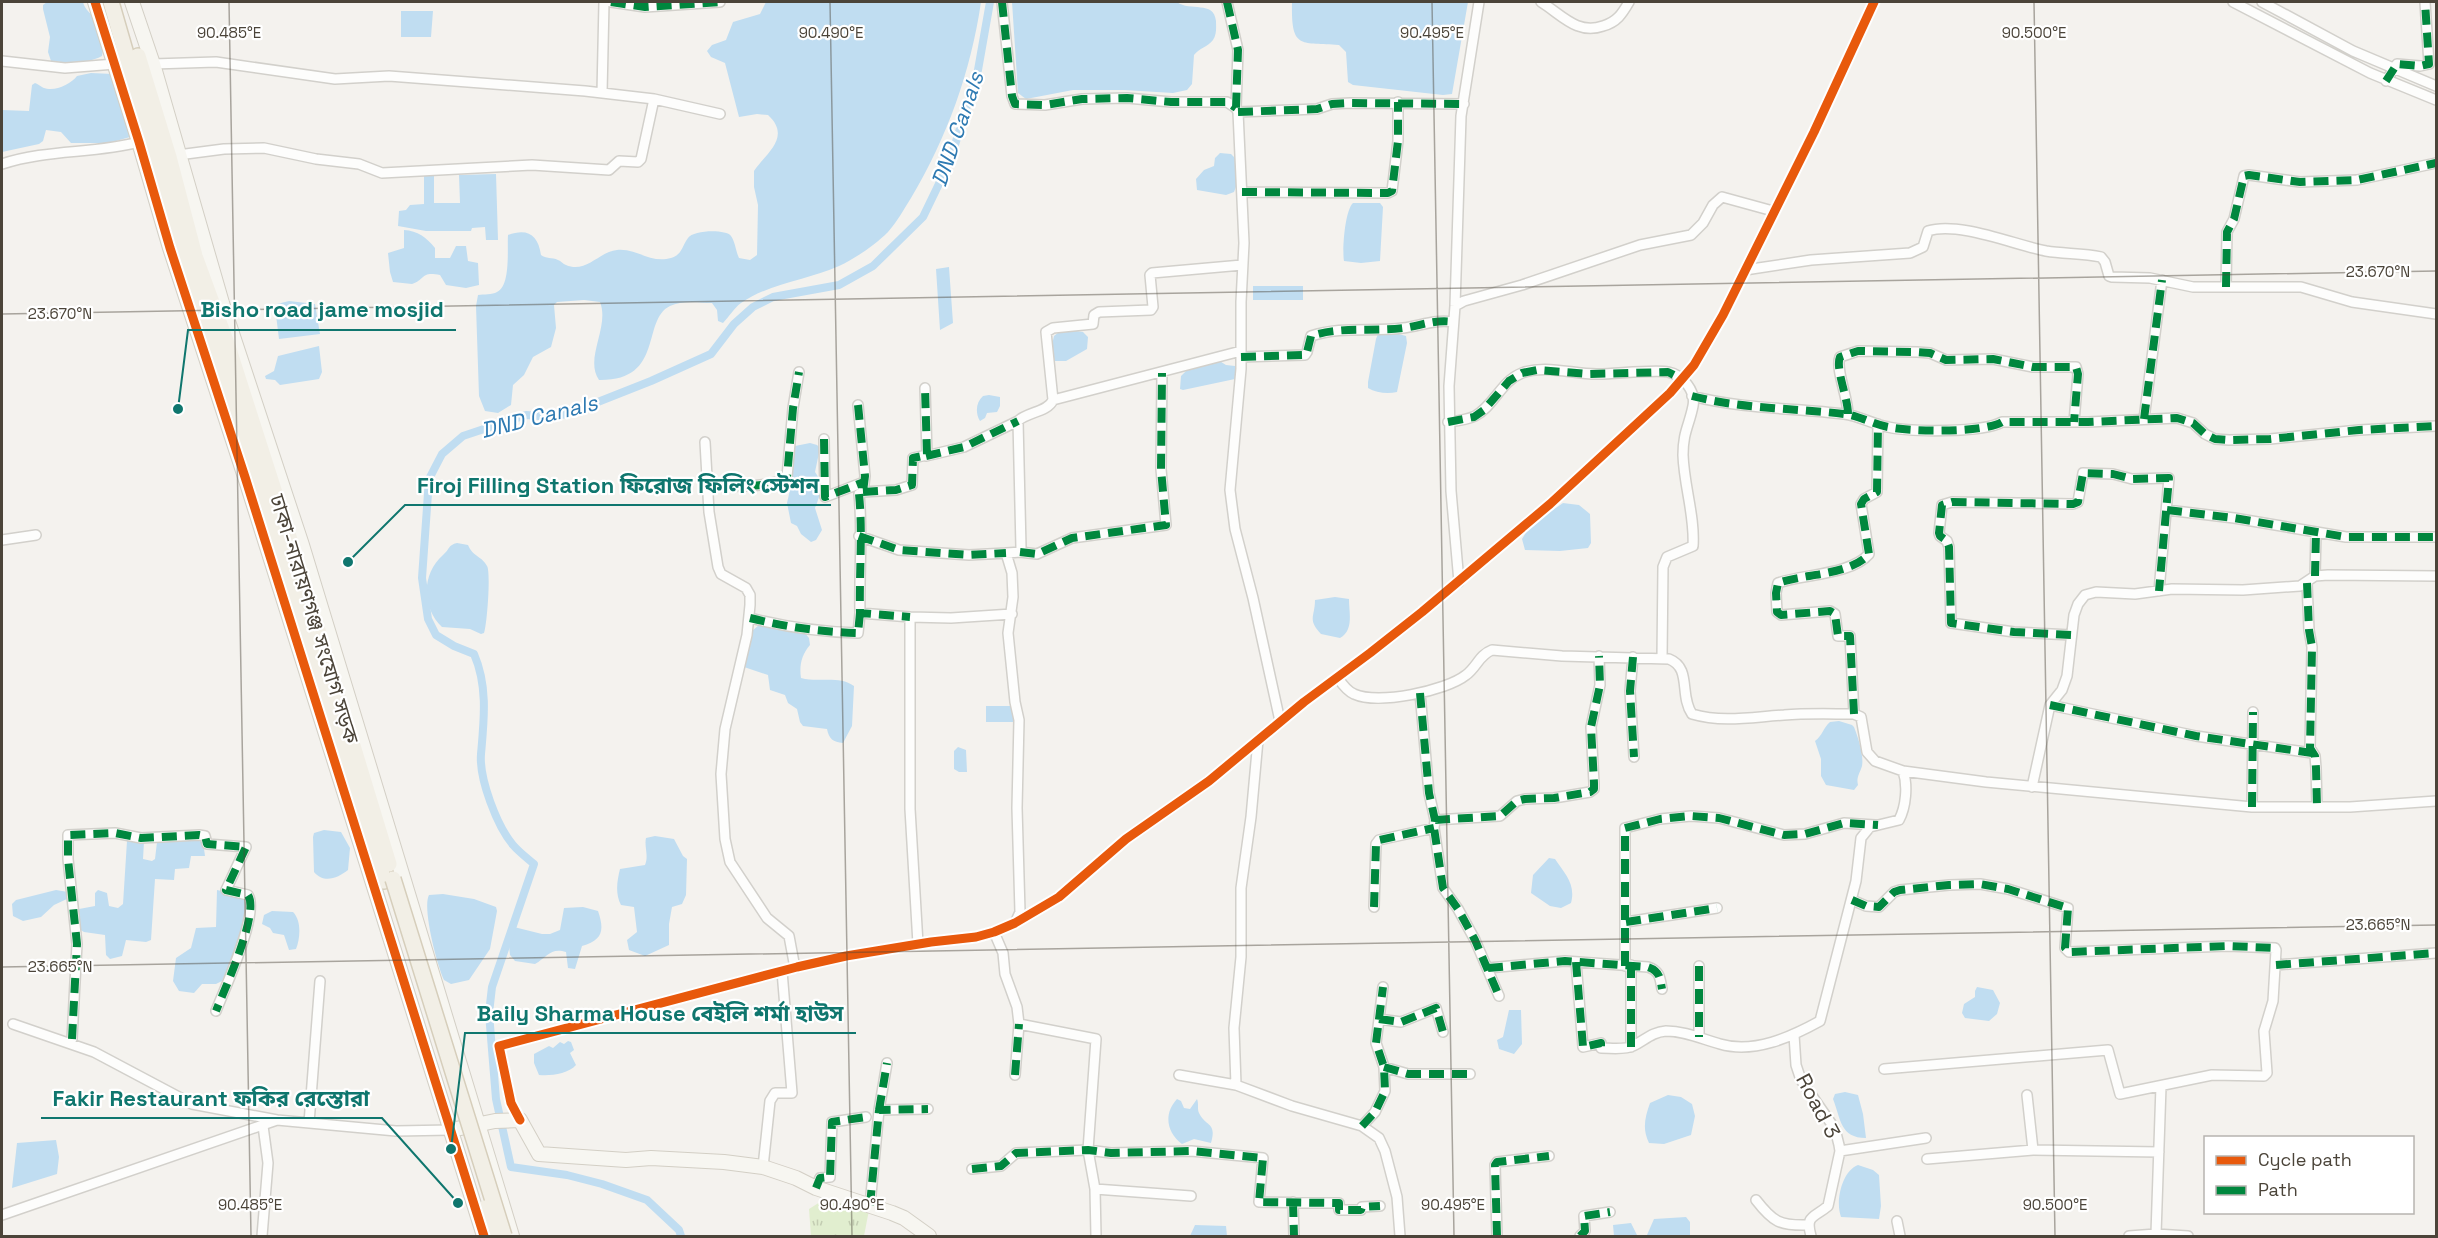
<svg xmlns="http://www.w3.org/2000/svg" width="2438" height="1238" font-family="'Space Grotesk','Noto Sans Bengali',sans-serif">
<defs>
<pattern id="park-tufts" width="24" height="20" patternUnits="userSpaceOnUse" patternTransform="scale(1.5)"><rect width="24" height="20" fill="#e1eecf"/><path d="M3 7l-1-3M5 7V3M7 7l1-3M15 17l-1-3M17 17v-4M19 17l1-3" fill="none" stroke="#c3cdb2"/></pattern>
</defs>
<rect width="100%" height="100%" fill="#f4f2ee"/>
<path fill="url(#park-tufts)" d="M828,1197L869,1210L864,1236H811L809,1209Z"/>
<path fill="#c0ddf1" d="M47,2H83C85,10 90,12 94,18C100,29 105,44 102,56C87,64 68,63 51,61L48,52L50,37L43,9V5Z
M766,2H981C971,71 947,138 911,198C904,209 897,222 888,232C875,245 856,258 839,266C808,280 770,283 741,303C734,308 729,317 723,323L718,321L717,310L712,303C700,303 682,300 670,306C641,320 665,381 599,380C584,358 610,327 600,302L584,300L557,302L554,305L556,328L551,347L533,357L524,375L513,385L511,405L498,413L485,411L479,396L476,306L478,295C484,294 492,295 497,292C511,286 507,248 508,235C528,228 538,235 541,255C546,259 552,257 558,260C561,261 563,264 566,265C586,274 600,251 617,250C636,248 651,264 671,258C682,255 682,246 688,238C693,230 726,229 731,236C735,241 736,252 739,258L750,260L757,255L758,205L754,187V171C766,153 792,137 768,115L757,114L739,117L725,63L711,57L707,51L712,45L726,40L733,22L760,14Z
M1012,2H1177C1190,12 1214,0 1216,21C1216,27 1217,34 1213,40C1208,47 1199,48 1194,55L1192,84L1187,90L1173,93L1124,90H1073L1026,99L1018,93Z
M1292,2H1468L1452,94L1443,95L1353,85L1348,82L1346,52L1339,45C1300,42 1291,50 1292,2Z
M401,11H433L431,37H401Z
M91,73L113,74L131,132L130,137L109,143H71L61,132L46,130L43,141L39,144L2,152V110L29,111L32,85L35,83C40,85 43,89 49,89C58,90 72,83 77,76Z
M1220,153L1231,154L1236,159L1237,184L1234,192L1226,195L1197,190L1196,179L1204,170L1214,166L1215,158Z
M496,174L498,240H486L485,227L472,228L471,231H426L398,226L399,211L406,210L410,205L424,204V176H434V203H460L459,175Z
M1353,203H1380L1383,207L1380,261L1361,263L1344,261C1342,250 1345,210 1353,203Z
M404,230C418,231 426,237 435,248V258H450L456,246H466L468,261L478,263L479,285L466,288L446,285L440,275C421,271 426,279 412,284L393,282L390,272L388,253L404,248Z
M949,267L953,323L940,330L936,269Z
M1253,286H1303V300H1253Z
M289,301L315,304L320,334L279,339L275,307L277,304Z
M1076,331L1083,332L1088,337L1087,349L1066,361H1054L1051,349L1054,336L1059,332Z
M1395,333L1406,336L1407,343L1397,392C1388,394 1376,393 1368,388V382L1376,339L1378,334Z
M319,346L322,372L319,379L280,385L275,380L266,379L265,376L274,371L278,356Z
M1218,360L1226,365L1235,366L1237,371L1235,379L1183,390L1180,389L1181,376L1187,370Z
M989,395L1000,397V406L997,412L987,413L985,418L980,421C975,413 976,402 983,396Z
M810,443L817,445L820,448L815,472C824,483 820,496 815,508L822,530L816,540L811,542L801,534L797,526L791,523L787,503L792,481L793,450L795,446Z
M1563,503L1579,505L1590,514L1591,543L1588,548L1560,551L1525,550L1522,539L1530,526Z
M457,543L468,545C473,557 482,556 487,566C491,572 487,625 484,633L481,634L470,629L442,627C421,607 422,573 443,555C450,549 448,545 457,543Z
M1335,597L1349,599C1349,613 1354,630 1340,638L1321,634C1307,619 1315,617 1315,600Z
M759,625L805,633L809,638L810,645C802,654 799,665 801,678C818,683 839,675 854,686L852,726L843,743C833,742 829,739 827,729L803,726L800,722L797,709L788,703L785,695L770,690L768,675L744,667L752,631Z
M986,706H1013V722H986Z
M1839,721L1852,725L1854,727C1858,737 1864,755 1862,766C1860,773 1856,777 1858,785L1854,790L1826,785L1821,776V759L1815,741C1823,735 1823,728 1830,722Z
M958,747L966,750L967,772H959L954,769V751Z
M324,830L341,832L350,848L348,870C338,878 324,884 314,872L313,837L314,833Z
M655,836L674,839L683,856L687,859L686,895L682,904L672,907L669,924V945L645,956L629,950L627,940L637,932L634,907L621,905C615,894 617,881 620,869L645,865C649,856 644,846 646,838Z
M192,839L203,842L205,856H191L189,868L175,869L174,880L155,879L151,940L146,942L126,940L122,956L110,959L106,955L105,935L84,932L79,929V909L95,906V893L98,890L107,893L109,906L118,908L123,904L127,841L144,842L143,859L152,861L155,859L157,842Z
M1549,858L1555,859C1565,874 1576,884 1571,903L1561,908L1550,906L1531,893L1533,875Z
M56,890L68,892L69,898L54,905L41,917L23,921L13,916L12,904L16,900Z
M217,890L247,897L241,942L222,981L216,984H202L194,993L179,991L173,981L176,958L191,948L196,928L216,927Z
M443,894L474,899L496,907L497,911L490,949L469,980L451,984L444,980C437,965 422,908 429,895Z
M583,907L598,911C605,931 602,940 582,946L575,969L568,968L566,952C551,947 547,957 535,964L515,961L510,955L509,946L514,927L542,934H550L560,930L564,908Z
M272,911L293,912C302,921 300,939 296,949L289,950L284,935L273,933L270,928L262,924L264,915Z
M1977,987L1993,990L2000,1003L1997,1014L1989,1021L1965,1018L1962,1013L1964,1004L1975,997V991Z
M1509,1010H1521L1522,1044L1514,1054L1499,1049L1497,1040L1503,1037Z
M568,1041L571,1042L574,1050L570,1053L576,1065C568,1074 551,1076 539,1075L534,1063V1054L549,1046L553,1048L560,1042L564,1044Z
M1845,1092L1858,1095L1863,1114L1866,1138C1840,1138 1841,1119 1833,1099L1835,1094Z
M1668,1095L1681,1097L1692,1104L1695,1116L1691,1135L1664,1144L1649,1143C1642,1129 1645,1117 1650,1103Z
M1177,1099L1181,1101L1184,1108L1190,1109L1197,1099C1199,1104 1197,1109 1199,1113C1206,1127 1217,1122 1211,1143L1194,1139L1182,1144C1167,1133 1163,1114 1177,1099Z
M56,1140L59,1157L57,1174L12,1188L17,1143Z
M1858,1165L1873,1170L1879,1175L1881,1206L1879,1219L1841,1217C1835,1201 1842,1171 1858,1165Z
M1686,1217L1690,1222V1236H1614L1613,1225L1631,1223L1637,1235H1647L1654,1219Z
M1195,1225L1226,1226L1227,1236H1190Z"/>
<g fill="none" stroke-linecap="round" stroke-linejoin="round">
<path stroke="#c0ddf1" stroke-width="8" d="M681,1236L679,1230L647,1200L602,1184L567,1175L511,1167L496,1099L489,1013L492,987L534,864C527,858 519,852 513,845C497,826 479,779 481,754C484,720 488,686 474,654L454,646L436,635L428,619L422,578L429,479L442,454L463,436L526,415L552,417L570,413L651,381L711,354L734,324L753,307L773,297L839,285L873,266L923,217L950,161L978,70L990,2"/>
<g stroke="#d2d0cb" stroke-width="12">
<path id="street" d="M611,2L645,7L720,2
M1002,2L1012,96L1015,104L1045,105L1082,99L1127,98L1171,102H1227L1236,108
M1227,2L1238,50L1236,108L1238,112L1244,243L1241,302V369L1230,490L1235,529L1253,598L1280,721
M1541,2C1562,15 1577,35 1603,26C1617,22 1622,14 1629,2
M2233,2L2370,73L2436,100
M2262,2L2353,51L2436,86
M2,61L65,68L115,64
M153,64L216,62L335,79L389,76L585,91L654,99L720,114
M2386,81L2397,64L2420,66L2429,64L2425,2
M602,93L604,2
M1238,112L1317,109L1332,104L1350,103L1464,104
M178,155L224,149L264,148L316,159L359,164L382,173L532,165L609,170L619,161L638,162L641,159L654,99
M2,164C47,149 94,154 139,142
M1242,192L1388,193L1392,191L1398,141V102
M1745,270L1811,260L1910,253L1923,247L1928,231C1958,221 2015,245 2046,251C2064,254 2083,253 2101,257L2105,262L2109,276L2112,277L2150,278L2193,287H2301L2352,302L2436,314
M2226,287L2227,232L2234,219L2244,176L2249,175L2300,182L2357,180L2436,163
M1455,306L1464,301L1522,285L1640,245L1691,235L1703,223L1713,205L1722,197L1773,211
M1241,357L1305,355L1307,352L1311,336C1341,326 1372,332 1403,328C1420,326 1435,319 1453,322
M1692,396C1741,409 1794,408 1844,414C1860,416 1872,424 1888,427C1910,432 1983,433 2002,422H2088L2177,418L2193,423L2205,434L2215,439L2229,440L2270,439L2359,430L2436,426
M1053,400L1241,351
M858,405L865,476L863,492L859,494C863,533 859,573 860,613L910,617
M1848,414C1848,398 1835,368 1840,357L1858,351L1917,352L1930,353L1946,360L1993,359L2033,367H2076L2078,374L2074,422
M2144,419L2162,280
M1448,422C1457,421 1467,420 1475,416C1494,406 1501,381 1522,373C1546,364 1575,375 1599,374C1615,374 1656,369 1668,372C1683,375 1696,391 1693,406C1689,426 1683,432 1683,455C1684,486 1695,516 1693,546L1667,557L1663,567L1662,658
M824,439L825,497L864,482
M705,442L709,512L718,567L721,574L746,588L750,595V605L747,635L725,729L721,774L725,839L730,862L767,918L789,936L795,968
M926,456L964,447L1018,421
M707,486C729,486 769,489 787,477L793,408L799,372
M863,492L896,490L912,485L913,458L927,455L925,388
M2167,510L2234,518L2346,537H2436
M859,536L899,550L969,555L1006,553
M2,540L36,535
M1020,552L1037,554L1072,538L1166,525L1161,469L1162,373
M2315,576L2316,532
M1459,582L1451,491L1449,386L1455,306L1461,116L1479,2
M2307,583L2309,630L2312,647L2310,748L2315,756L2316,768L2317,807
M750,618C786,627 821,632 858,633L860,613
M2071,635L2014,632L1951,623L1949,547L1947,541L1940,536L1939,533L1942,505L1952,502L2073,504L2078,502L2083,473L2113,474L2132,479L2169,478L2159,591
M1633,657L1630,691L1634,757
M1338,678C1342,684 1347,691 1354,694C1378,705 1446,691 1466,675C1477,667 1479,655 1492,650L1562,656L1669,659C1692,668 1679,695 1692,714C1723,723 1752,717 1784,715C1807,713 1831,714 1854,714L1861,717L1867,752L1875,761L1903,771C1908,785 1906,807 1899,820L1870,827L1861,838L1856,881L1820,1021C1791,1037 1754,1054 1720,1044C1702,1039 1685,1031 1666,1031C1652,1032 1645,1040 1633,1046C1625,1050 1611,1048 1601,1048V1043L1583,1047L1576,962
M1420,693L1429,793L1435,820L1434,828L1443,888L1458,909L1475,940L1499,996
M2050,705L2196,736L2312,753
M1854,714L1850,636H1838L1835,614L1830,611L1781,615L1777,612L1776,593L1778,583C1803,574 1851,575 1869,554L1861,504L1864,499L1877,492L1878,424
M1903,771L1986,782L2252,807H2350L2436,801
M2032,787L2050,705L2062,690L2067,676L2074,615L2078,604L2085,595L2096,592L2135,594L2172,589L2243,590L2300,586L2315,576L2328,575L2436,576
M2252,807L2253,712
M1435,820L1500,816L1517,801L1525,799L1554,798L1590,792L1594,789V783L1591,727L1600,685L1599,656
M1852,900L1866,906L1879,907L1894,892L1900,890L1949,885L1980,884L2008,889L2068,908L2065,948L2069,952L2228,946L2275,948L2276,950L2273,1001L2264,1031L2267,1073L2264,1076L2212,1075L2120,1094L2108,1050L1884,1069
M1374,907L1376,844L1379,840L1434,828
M1016,921L1020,912L1017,808L1019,720L1015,702L1008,633L1013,597L1012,573L1006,553L1020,552L1021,548L1018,421C1027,412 1048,412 1053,400L1046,332L1053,328L1093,324L1094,315L1099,312L1151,310L1153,307L1150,275L1152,273L1242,265
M1626,922L1717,908
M994,932L1003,953L1005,974L1017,1007L1019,1024L1015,1075
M918,944L910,809V617L951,618L1012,614
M2276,965L2436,953
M1625,966V828L1660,819L1691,816L1719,818L1784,835L1805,834L1844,823L1875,825
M1699,966V1037
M1488,968L1565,961L1648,967C1660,971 1660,978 1662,989
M1379,1019L1401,1022L1436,1008L1443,1032
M13,1024L94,1052L192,1104L277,1120L396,1131L451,1130
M1019,1024L1096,1039L1088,1150L1095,1189
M1794,1035L1796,1065L1801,1080L1835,1129L1839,1145L1840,1151L1828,1206C1814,1218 1805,1215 1811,1236
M72,1039L77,944L68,859V835L115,833L141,838L199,835L205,836L207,844L246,847L226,890L248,895C260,913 224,990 216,1011
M1631,1047V965
M1384,1067L1408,1074H1470
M1179,1075L1236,1085L1292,1106L1362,1126L1379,1138L1385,1151L1397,1197L1400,1236
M1236,1085L1234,1028L1241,957V888L1251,817L1258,740
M2027,1095L2033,1150
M879,1110L887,1063
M520,1120L511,1103L499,1046L797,967L846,956L931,942L976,937L994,932L1015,923L1059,897L1126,839L1209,781L1304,702L1370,653L1422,612L1550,504L1670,393L1694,365L1723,315L1814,132L1874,2
M309,1123L320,981
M1362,1126L1375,1112L1385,1091L1384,1067L1376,1043L1383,987
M1840,1151L1926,1138
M1927,1159L2033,1150L2159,1152
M763,1167L770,1101L775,1093H792L782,971
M972,1169L1001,1166L1016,1153L1088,1150L1111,1153L1191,1151L1263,1158L1259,1202L1339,1203V1210H1361L1362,1207L1380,1206
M816,1188L820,1178L830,1177L832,1122L866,1117
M1756,1200C1773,1222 1780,1226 1808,1225
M1293,1202L1294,1236
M870,1205L879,1110L928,1109
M2,1215L277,1120
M1897,1221L1900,1236
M2156,1234L2161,1086
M262,1236L268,1163L263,1126
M1096,1236L1095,1189L1191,1196
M1497,1236L1495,1165L1497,1162L1549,1156
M1580,1236L1585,1231L1584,1216L1610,1212
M2129,1236L2156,1234L2188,1236"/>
</g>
<g stroke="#d3cfc5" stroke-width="16">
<path id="secondary" d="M95,2L139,142L170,248L245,477L484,1236
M132,2L153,64L222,303L302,545L512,1236
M451,1130L495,1121L520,1120L539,1154L626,1160L651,1158L724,1162L763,1167L796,1178L816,1188L892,1213L904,1218L929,1236"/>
</g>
<g stroke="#d6cebb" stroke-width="18">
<path id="primary" d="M111,2L180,241L246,440L384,881
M138,56L169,157L195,256L228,346L300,571L389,864"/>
</g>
<use href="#street" stroke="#fdfdfc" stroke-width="9"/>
<use href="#secondary" stroke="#f7f6f1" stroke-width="14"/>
<use href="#primary" stroke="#f2efe6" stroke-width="15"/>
<g stroke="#d6cebb" stroke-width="18" stroke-linecap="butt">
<path id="primary-bridge" d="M393,879L504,1236
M485,1208L493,1236"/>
</g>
<use href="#primary-bridge" stroke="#f2efe6" stroke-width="15"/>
<path stroke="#00873e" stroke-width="8" stroke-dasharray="15 8" stroke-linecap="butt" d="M611,2L645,7L720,2
M1002,2L1012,96L1015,104L1045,105L1082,99L1127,98L1171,102H1227L1236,108
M1227,2L1238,50L1236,108
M2386,81L2397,64L2420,66L2429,64L2425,2
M1238,112L1317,109L1332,104L1350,103L1464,104
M1242,192L1388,193L1392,191L1398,141V102
M2226,287L2227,232L2234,219L2244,176L2249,175L2300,182L2357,180L2436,163
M1241,357L1305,355L1307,352L1311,336C1341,326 1372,332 1403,328C1420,326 1435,319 1453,322
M1692,396C1741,409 1794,408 1844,414C1860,416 1872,424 1888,427C1910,432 1983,433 2002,422H2088L2177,418L2193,423L2205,434L2215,439L2229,440L2270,439L2359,430L2436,426
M858,405L865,476L863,492L859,494C863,533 859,573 860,613L910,617
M1848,414C1848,398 1835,368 1840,357L1858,351L1917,352L1930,353L1946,360L1993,359L2033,367H2076L2078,374L2074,422
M2144,419L2162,280
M1448,422L1474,417L1484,410L1509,381L1522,373L1537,370L1589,374L1668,372L1682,379
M824,439L825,497L864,482
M926,456L964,447L1018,421
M707,486C729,486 769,489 787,477L793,408L799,372
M863,492L896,490L912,485L913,458L927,455L925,388
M2167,510L2234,518L2346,537H2436
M859,536L899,550L969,555L1006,553
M1020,552L1037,554L1072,538L1166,525L1161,469L1162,373
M2315,576L2316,532
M2307,583L2309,630L2312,647L2310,748L2315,756L2316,768L2317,807
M750,618C786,627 821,632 858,633L860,613
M2071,635L2014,632L1951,623L1949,547L1947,541L1940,536L1939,533L1942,505L1952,502L2073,504L2078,502L2083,473L2113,474L2132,479L2169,478L2159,591
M1633,657L1630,691L1634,757
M1420,693L1429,793L1435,820L1434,828L1443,888L1458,909L1475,940L1499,996
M2050,705L2196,736L2312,753
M1854,714L1850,636H1838L1835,614L1830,611L1781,615L1777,612L1776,593L1778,583C1803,574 1851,575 1869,554L1861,504L1864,499L1877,492L1878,424
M2252,807L2253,712
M1435,820L1500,816L1517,801L1525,799L1554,798L1590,792L1594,789V783L1591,727L1600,685L1599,656
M1852,900L1866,906L1879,907L1894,892L1900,890L1949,885L1980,884L2008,889L2068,908L2065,948L2069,952L2228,946L2275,948
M1374,907L1376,844L1379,840L1434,828
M1626,922L1717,908
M1576,962L1583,1047L1601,1043V1048
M2276,965L2436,953
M1625,966V828L1660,819L1691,816L1719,818L1784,835L1805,834L1844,823L1878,825
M1699,966V1037
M1488,968L1565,961L1648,967C1660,971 1660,978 1662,989
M1379,1019L1401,1022L1436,1008L1443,1032
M72,1039L77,944L68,859V835L115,833L141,838L199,835L205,836L207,844L246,847L226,890L248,895C260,913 224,990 216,1011
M1631,1047V965
M1384,1067L1408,1074H1470
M1015,1075L1019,1024
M879,1110L887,1063
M1362,1126L1375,1112L1385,1091L1384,1067L1376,1043L1383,987
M972,1169L1001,1166L1016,1153L1088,1150L1111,1153L1191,1151L1263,1158L1259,1202L1339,1203V1210H1361L1362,1207L1380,1206
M816,1188L820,1178L830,1177L832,1122L866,1117
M1293,1202L1294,1236
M870,1205L879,1110L928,1109
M1497,1236L1495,1165L1497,1162L1549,1156
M1580,1236L1585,1231L1584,1216L1610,1212"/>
<g stroke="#fff" stroke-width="13">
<path id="cycleway" d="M95,2L139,142L170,248L245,477L484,1236
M520,1120L511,1103L499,1046L797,967L846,956L931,942L976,937L994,932L1015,923L1059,897L1126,839L1209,781L1304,702L1370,653L1422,612L1550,504L1670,393L1694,365L1723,315L1814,132L1874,2"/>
</g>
<use href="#cycleway" stroke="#e8590c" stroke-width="9"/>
</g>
<path fill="none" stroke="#4b4439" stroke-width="1.5" stroke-opacity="0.45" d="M229,2L251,1236M830,2L852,1236M1432,2L1454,1236M2034,2L2055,1236M2,314L2436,271M2,967L2436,925"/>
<g text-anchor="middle" stroke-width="4.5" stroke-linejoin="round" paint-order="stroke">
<g font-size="21" fill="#4b4439" stroke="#fff">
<text transform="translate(314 619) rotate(73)" y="7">ঢাকা-নারায়ণগঞ্জ সংযোগ সড়ক</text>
<text transform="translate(1818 1106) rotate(62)" y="7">Road 3</text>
</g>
<g font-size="22" font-style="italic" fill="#2e7ab2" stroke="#fff">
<text transform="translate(957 129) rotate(-71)" y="8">DND Canals</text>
<text transform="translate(539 416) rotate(-14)" y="8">DND Canals</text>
</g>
</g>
<g font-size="15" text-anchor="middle" fill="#4b4439" stroke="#fff" stroke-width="4.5" stroke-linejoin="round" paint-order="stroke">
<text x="229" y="38">90.485°E</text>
<text x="831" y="38">90.490°E</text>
<text x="1432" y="38">90.495°E</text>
<text x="2034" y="38">90.500°E</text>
<text x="2378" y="277">23.670°N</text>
<text x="60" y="319">23.670°N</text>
<text x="2378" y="930">23.665°N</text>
<text x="60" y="972">23.665°N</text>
<text x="250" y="1210">90.485°E</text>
<text x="852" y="1210">90.490°E</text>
<text x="1453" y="1210">90.495°E</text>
<text x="2055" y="1210">90.500°E</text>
</g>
<path fill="none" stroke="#0f766e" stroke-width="2" d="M178 409L188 330H456M348 562L405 505H831M451 1149L465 1033H856M458 1203L382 1118H41"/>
<g fill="#0f766e" stroke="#fff" stroke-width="2">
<circle cx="178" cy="409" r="6"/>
<circle cx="348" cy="562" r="6"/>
<circle cx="451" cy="1149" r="6"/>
<circle cx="458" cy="1203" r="6"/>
</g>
<g font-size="22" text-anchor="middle" font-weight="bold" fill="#0f766e" stroke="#fff" stroke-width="4.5" stroke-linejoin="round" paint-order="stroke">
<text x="322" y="317">Bisho road jame mosjid</text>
<text x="618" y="493">Firoj Filling Station ফিরোজ ফিলিং স্টেশন</text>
<text x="660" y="1021">Baily Sharma House বেইলি শর্মা হাউস</text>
<text x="211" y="1106">Fakir Restaurant ফকির রেস্তোরা</text>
</g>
<rect width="2438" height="1238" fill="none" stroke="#4b4439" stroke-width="6"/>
<rect x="2204" y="1136" width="210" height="78" fill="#ffffff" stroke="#b7b4b0" stroke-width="1.5"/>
<rect x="2216" y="1156" width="30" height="9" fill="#e8590c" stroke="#b7b4b0" stroke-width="1.5"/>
<text x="2258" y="1166" font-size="18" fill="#4b4439">Cycle path</text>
<rect x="2216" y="1186" width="30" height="9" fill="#00873e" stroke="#b7b4b0" stroke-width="1.5"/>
<text x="2258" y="1196" font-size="18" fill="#4b4439">Path</text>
</svg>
